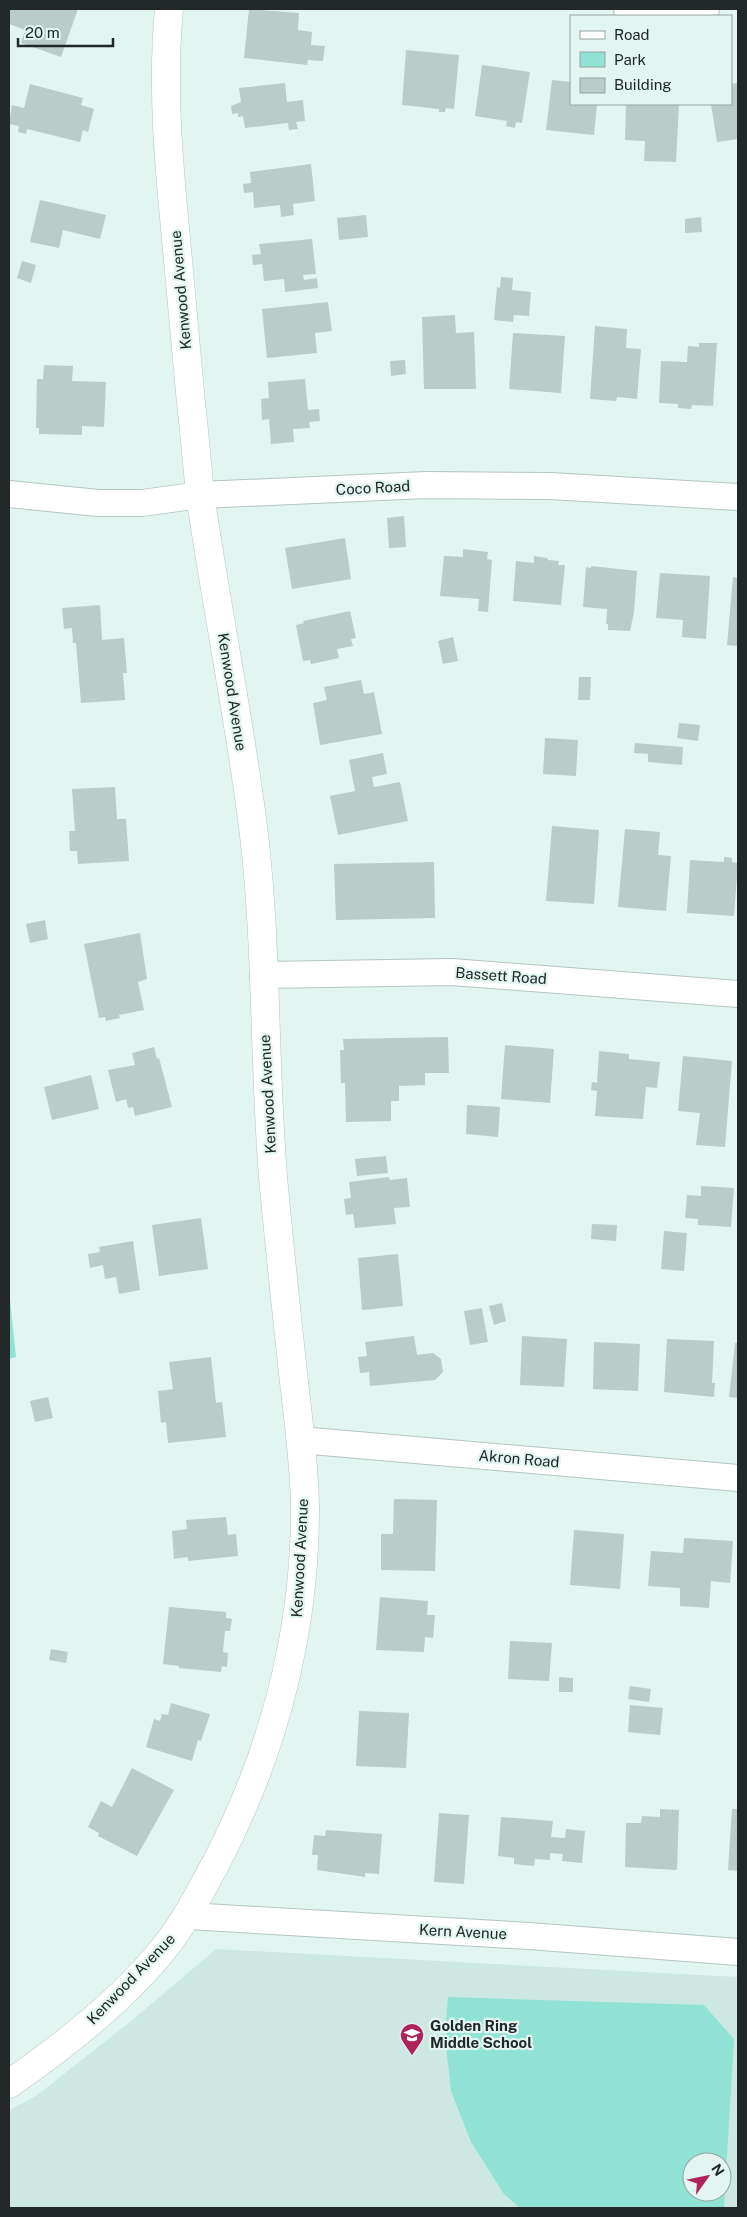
<svg xmlns="http://www.w3.org/2000/svg" width="747" height="2217" font-family="'Public Sans',sans-serif">
<rect width="100%" height="100%" fill="#e2f5f1"/>
<path fill="#cde8e3" fill-rule="evenodd" d="M216,1949L738,1977V2208H9V2110L36,2096L136,2017ZM692,2162H722V2192H692Z"/>
<path fill="#8fe2d4" fill-rule="evenodd" d="M9,1290L16,1357L9,1359Z
M448,1997L704,2005L734,2039L724,2208H520L504,2194L471,2142L451,2091L445,2037ZM692,2162H722V2192H692Z"/>
<path fill="#baccc9" d="M9,9H78L61,57L21,43L25,30L9,24Z
M249,9L299,13L298,30L312,32L311,45L325,46L323,61L308,60L307,65L244,58Z
M406,50L459,55L454,109L446,108L445,112H439V109L402,105Z
M482,65L530,72L522,123L516,122L515,128L506,126L507,121L475,116Z
M552,80L571,82V104H597L594,135L546,130Z
M285,83L287,102L303,100L305,121L296,122L298,129L289,130L288,123L245,128L243,116L238,117V113L232,114L231,106L241,102L239,88Z
M738,83V139L717,142L711,104H731V84Z
M30,84L83,98L81,105L94,109L88,132L83,130L80,142L27,129L26,134L18,132L19,126L9,124L12,105L24,108Z
M626,104H679L676,162L644,161L645,141L625,140Z
M311,164L315,201L293,204L294,215L281,217L280,205L254,208L253,192L244,193L243,184L251,183L250,172Z
M40,200L106,215L100,239L63,230L59,248L30,242Z
M366,215L368,237L339,240L337,218Z
M701,217L702,232L685,233V219Z
M312,239L316,274L303,275L304,280L317,278L318,288L285,292L284,279L264,281L262,264L253,265L252,255L261,254L259,244Z
M22,261L36,265L31,283L17,278Z
M501,277L513,278L512,290L531,292L529,316L514,315L513,322L494,320L497,287L500,288Z
M328,302L332,331L315,333L317,353L267,358L262,309Z
M455,315L456,333L474,332L476,389H424L422,317Z
M595,326L627,329L626,348L641,349L637,399L617,397L616,401L590,399Z
M513,333L565,336L561,393L509,389Z
M699,343H717L713,406L692,405L691,409L678,408V404L659,403L661,361L687,362L688,346L699,347Z
M405,360L406,374L391,376L390,361Z
M44,365L73,366L72,381L106,382L104,427L82,426V435L39,434V428H36L37,379H43Z
M305,379L308,410L319,409L320,421L309,422L310,428L293,429L294,442L271,444L269,419L262,420L261,399L269,398L268,382Z
M404,516L406,547L389,548L387,518Z
M345,538L351,579L292,589L285,548Z
M463,549L488,552L487,559L492,560L488,612L478,611L479,599L440,596L444,556L463,557Z
M534,556L547,558L548,560L559,561L558,565H565L561,605L513,601L516,561L534,563Z
M591,566L637,571L634,612L630,631L608,630V624H606L607,609L583,607L586,567L591,568Z
M660,573L710,576L706,639L682,637L683,620L656,618Z
M733,577L738,578V646L727,645Z
M100,605L102,640L124,638L127,673H123L125,700L81,703L76,643H73L72,628L64,629L62,608Z
M350,611L356,638L351,639L353,646L337,649L339,658L311,664L310,660L303,661L296,625L304,623L303,621Z
M453,637L458,661L443,664L438,641Z
M579,677H591L590,700H578Z
M361,680L364,694L374,692L382,734L320,745L313,703L327,700L324,687Z
M679,723L700,725L698,741L677,738Z
M545,738L578,740L576,776L543,774Z
M635,743L683,747L682,765L648,762V754L634,753Z
M383,753L387,774L372,777L374,787L400,782L408,821L338,835L330,796L355,791L349,760Z
M115,787L117,819H126L129,861L78,864L77,851H70L69,831H75L72,789Z
M552,826L599,830L594,904L546,901Z
M625,829L660,832L658,855L671,856L666,911L618,907Z
M724,857L732,858V862L738,863L734,916L687,913L690,860L724,862Z
M434,862L435,918L336,920L334,864Z
M45,920L48,939L30,943L26,924Z
M140,933L147,979L138,982L144,1010L119,1015L120,1018L106,1021L105,1017L99,1018L84,944Z
M448,1037L449,1073H425V1085L399,1086V1101H391V1121L346,1122L345,1083H341L340,1050H344L343,1039Z
M505,1045L554,1049L550,1103L501,1099Z
M154,1047L157,1059L159,1058L172,1107L135,1116L133,1107L128,1108L126,1099L116,1102L108,1070L135,1065L132,1053Z
M599,1051L629,1054V1059L660,1062L657,1088L646,1087L643,1119L595,1116L597,1091L591,1090L592,1082L597,1083Z
M683,1056L732,1061L725,1147L696,1145L700,1113L678,1111Z
M91,1075L99,1109L52,1120L44,1087Z
M467,1105L500,1107L498,1137L466,1134Z
M386,1156L388,1173L357,1176L355,1159Z
M389,1177L390,1180L407,1178L410,1207L394,1208L396,1224L355,1228L353,1214L346,1215L344,1199L351,1198L349,1182Z
M701,1186L734,1188L731,1227L698,1225V1219L685,1218L687,1195L701,1196Z
M201,1218L208,1269L159,1276L152,1225Z
M592,1224L617,1225L616,1241L591,1239Z
M664,1231L687,1233L684,1271L661,1269Z
M133,1241L140,1290L119,1294L116,1277L105,1279L103,1265L90,1268L88,1254L100,1252L99,1247Z
M398,1254L403,1306L362,1310L358,1258Z
M502,1303L506,1321L494,1325L489,1306Z
M482,1308L488,1342L470,1345L464,1311Z
M414,1336L417,1355L433,1353L441,1359L443,1372L435,1380L370,1386L369,1372L360,1373L358,1357L367,1356L365,1342Z
M522,1336L567,1339L564,1387L520,1385Z
M667,1339L714,1341L712,1383H715L714,1397L664,1392Z
M594,1342L640,1344L638,1391L593,1389Z
M735,1343H738V1398L729,1397Z
M211,1357L216,1403L222,1402L226,1437L168,1443L166,1422L161,1423L158,1391L173,1389L169,1362Z
M48,1397L53,1418L35,1422L30,1401Z
M394,1499L437,1500L435,1571L381,1570V1534H393Z
M226,1517L228,1535L236,1534L238,1556L188,1561V1557L174,1559L172,1531L187,1529L186,1520Z
M574,1530L624,1534L620,1589L570,1585Z
M684,1538L733,1541L730,1583L711,1581L709,1608L680,1606V1588L648,1586L651,1551L683,1553Z
M380,1597L428,1601L427,1615H435L433,1638L425,1637L424,1652L376,1650Z
M169,1607L226,1612V1618L232,1619L230,1631H225L223,1652L228,1653L227,1667L222,1666L221,1672L179,1668V1666L163,1664Z
M510,1641L552,1643L549,1681L508,1679Z
M51,1649L68,1652L66,1663L49,1660Z
M559,1677L573,1678V1692H559Z
M630,1686L651,1689L649,1702L628,1699Z
M171,1703L210,1714L201,1741L198,1740L192,1761L146,1747L154,1719L160,1721L162,1714L168,1715Z
M630,1705L663,1708L660,1735L628,1732Z
M359,1711L409,1713L406,1768L356,1766Z
M132,1768L174,1790L137,1856L98,1836L99,1833L88,1827L101,1801L112,1807Z
M660,1809L679,1810L677,1870L625,1867L626,1823H641L642,1816L660,1817Z
M732,1809H738V1871L728,1870Z
M439,1813L469,1815L464,1884L434,1882Z
M501,1817L553,1821L551,1837L565,1838L566,1829L585,1831L582,1863L562,1861L563,1854L550,1853V1860L535,1859L534,1866L514,1864V1858L498,1856Z
M326,1830L382,1834L379,1874L365,1873V1877L317,1870L318,1855H312L314,1835L325,1836Z"/>
<g fill="none" stroke-linecap="round" stroke-linejoin="round">
<g stroke="#b4c6c3" stroke-width="28">
<path id="minor" d="M627,9L651,11L706,9
M9,494L98,503H142L201,495L426,485L550,486L738,497
M263,975L452,972L738,994
M300,1440L738,1478
M188,1916L529,1936L738,1952"/>
</g>
<g stroke="#b4c6c3" stroke-width="29">
<path id="tertiary" d="M9,2084C64,2046 123,2000 165,1947C186,1921 200,1892 216,1863C274,1752 306,1629 305,1504C304,1461 298,1417 293,1373C286,1308 279,1242 273,1177C263,1053 268,927 250,804C236,703 216,602 201,501C197,468 195,435 191,403C187,355 182,308 178,260C170,176 161,93 169,9"/>
</g>
<use href="#minor" stroke="#fff" stroke-width="26"/>
<use href="#tertiary" stroke="#fff" stroke-width="28"/>
</g>
<defs>
<g id="school-pin" transform="scale(1.25)"><path d="M0 17L-7.5 6A9.5 9.5 0 1 1 7.5 6Z" fill="#af225b" stroke="#e2f5f1"/><path d="M0-5L7-2L0 1L-7-2ZM-4 1L0 2.5L4 1V4Q0 6-4 4Z" fill="#fff"/></g>
</defs>
<g fill-rule="evenodd">
<use href="#school-pin" x="412" y="2035"/>
</g>
<g text-anchor="middle" stroke-width="4.5" stroke-linejoin="round" paint-order="stroke">
<g font-size="15" fill="#222827" stroke="#e2f5f1">
<text transform="translate(181 290) rotate(-95)" y="5">Kenwood Avenue</text>
<text transform="translate(373 488) rotate(-3)" y="5">Coco Road</text>
<text transform="translate(232 692) rotate(81)" y="5">Kenwood Avenue</text>
<text transform="translate(501 976) rotate(4)" y="5">Bassett Road</text>
<text transform="translate(268 1094) rotate(-93)" y="5">Kenwood Avenue</text>
<text transform="translate(519 1459) rotate(5)" y="5">Akron Road</text>
<text transform="translate(300 1558) rotate(-87)" y="5">Kenwood Avenue</text>
<text transform="translate(463 1932) rotate(3)" y="5">Kern Avenue</text>
<text transform="translate(131 1979) rotate(-46)" y="5">Kenwood Avenue</text>
</g>
<g font-size="15" font-weight="bold" fill="#222827" stroke="#e2f5f1" text-anchor="start">
<text x="430" y="2031">Golden Ring<tspan x="430" dy="17">Middle School</tspan></text>
</g>
</g>
<rect width="747" height="2217" fill="none" stroke="#222827" stroke-width="20"/>
<rect x="570" y="15" width="162" height="90" fill="#e2f5f1" stroke="#95a3a0"/>
<rect x="580" y="31" width="25" height="8" fill="#ffffff" stroke="#95a3a0"/>
<text x="614" y="40" font-size="15" fill="#222827">Road</text>
<rect x="580" y="52" width="25" height="15" fill="#8fe2d4" stroke="#95a3a0"/>
<text x="614" y="65" font-size="15" fill="#222827">Park</text>
<rect x="580" y="78" width="25" height="15" fill="#baccc9" stroke="#95a3a0"/>
<text x="614" y="90" font-size="15" fill="#222827">Building</text>
<g transform="translate(707 2177) rotate(57)"><circle r="24" fill="#e2f5f1" stroke="#95a3a0"/>
<path d="M0-4L9 19L0 12L-9 19Z" fill="#af225b"/>
<text y="-8" font-size="14" font-weight="bold" text-anchor="middle" fill="#222827">N</text>
</g>
<path d="M18 38v8h95v-8" fill="none" stroke="#222827" stroke-width="2.5"/>
<text x="25" y="38" font-size="15" fill="#222827" stroke="#e2f5f1" stroke-width="4" paint-order="stroke">20 m</text>
</svg>
